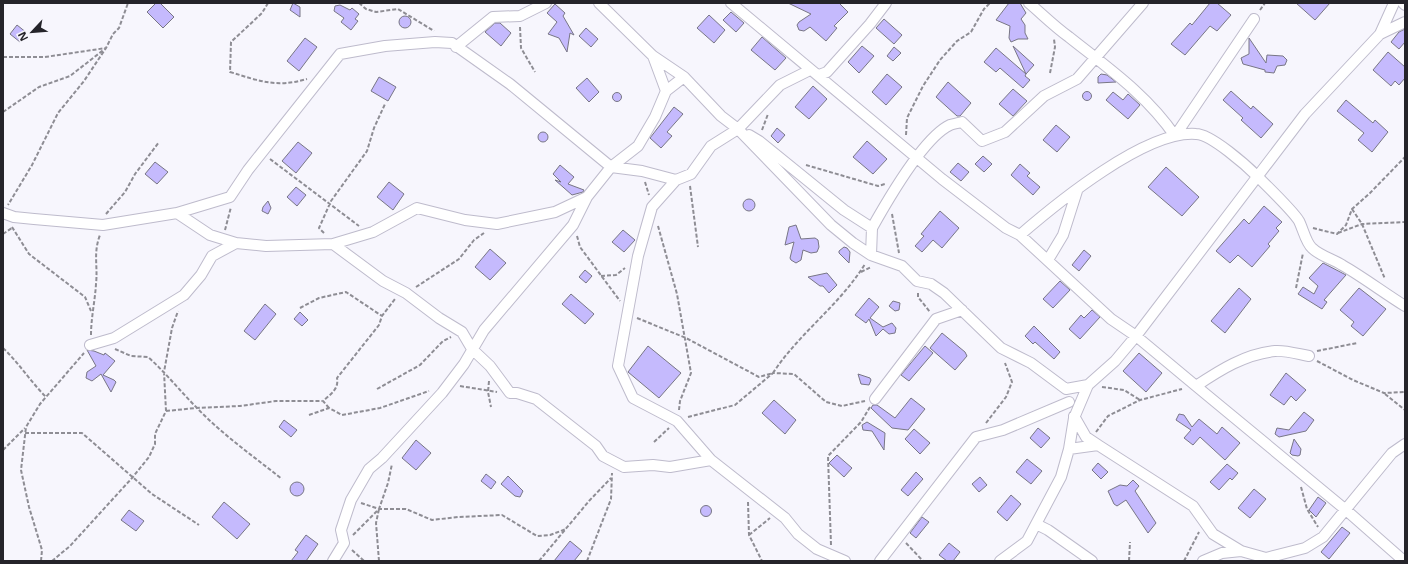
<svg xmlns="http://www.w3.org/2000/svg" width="1408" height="564" font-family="'Open Sans',sans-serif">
<rect width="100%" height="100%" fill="#f7f6fd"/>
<path fill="#c5bafd" stroke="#787685" d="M156,3H160L174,17L163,28L147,12Z
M293,3L300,7V17L290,10Z
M788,3H839L848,12L834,26L837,28L826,41L810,27L804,31L799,30L797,25L799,22L811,14Z
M1009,3H1020L1026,13L1021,19L1025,25V33L1028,39H1018L1011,42L1009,38L1010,26L996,20Z
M1210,3H1217L1231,15L1217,31L1210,26L1185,55L1171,44L1190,23L1192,25Z
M1296,3H1330L1315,20Z
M555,4L565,13L563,16L574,35L570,33L567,52L559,38L548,34L557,22L547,13Z
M340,5L350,10L352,8L359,14L355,19L358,21L351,30L341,22L344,18L334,11L335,6Z
M731,12L744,23L736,32L723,20Z
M709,15L725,30L714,43L697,28Z
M399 22a6 6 0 1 1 12 0a6 6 0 1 1-12 0Z
M884,19L902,35L894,44L876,28Z
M495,23H500L511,33L501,46L485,32Z
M17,25L27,33L20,42L10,34Z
M586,28L598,39L591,47L579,36Z
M1405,29V42L1399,49L1391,42L1399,32Z
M762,37L786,58L775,70L751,50Z
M305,38L317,47L299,71L287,61Z
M1249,38L1266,63L1267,55L1283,56L1287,60L1285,65L1277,66L1274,73L1265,72V70L1243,64L1241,58L1249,54Z
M862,46L874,56L859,73L848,62Z
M1013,46L1034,65L1026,74Z
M894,47L901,53L893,61L887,56Z
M996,48L1026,74L1025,76L1030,80L1023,88L1000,68L996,72L984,62Z
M1388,52L1405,67V78L1399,85L1395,81L1391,86L1373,70Z
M887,74L902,87L886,105L872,92Z
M1101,74L1107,75L1116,82L1098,83V77Z
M379,77L396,87L388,101L371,91Z
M587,78L599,92L589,102L576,88Z
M948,82L971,103L960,116H957L936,97Z
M813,86L827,99L809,119L795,107Z
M1013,89L1027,101L1013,116L999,104Z
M1231,91L1251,109L1253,106L1273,124L1261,138L1241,120L1243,118L1223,100Z
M1082.5 96a4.5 4.5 0 1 1 9 0a4.5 4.5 0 1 1-9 0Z
M1113,92L1123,100L1128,94L1140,105L1128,119L1106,100Z
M612.5 97a4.5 4.5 0 1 1 9 0a4.5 4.5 0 1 1-9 0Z
M1346,100L1373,123L1375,120L1388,132L1372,152L1358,140L1364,133L1337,111Z
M674,107L683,114L667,132L672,136L661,148L650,138Z
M1056,125L1070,137L1057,152L1043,140Z
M777,128L785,135L778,143L771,136Z
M538 137a5 5 0 1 1 10 0a5 5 0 1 1-10 0Z
M867,141L887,159L873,174L853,157Z
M298,142L312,153L296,173L282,161Z
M983,156L992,164L984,172L975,164Z
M155,162L168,172L157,184L145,174Z
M958,163L969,172L961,181L950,172Z
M1020,164L1030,173L1027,176L1040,187L1033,195L1011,175Z
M560,165L574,177L568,184L584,190L583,192L572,195L555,180L561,182L553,174Z
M1166,167L1199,197L1182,216L1148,187Z
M389,182L404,194L393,210L377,197Z
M296,187L306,195L297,206L287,197Z
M743 205a6 6 0 1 1 12 0a6 6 0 1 1-12 0Z
M268,201L271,208L268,214L262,211L263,207Z
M1264,206L1282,222L1276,228L1279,231L1268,244L1270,246L1252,267L1238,255L1230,263L1216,251L1244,219L1249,224Z
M940,211L959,228L942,248L933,240L922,252L915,246L924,236L921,234Z
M796,225L801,239L815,238L818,240L819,247L817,252L811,253L803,250L801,260L796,263L791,260L790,258L794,242L785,245L789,227Z
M623,230L635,240L624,252L612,242Z
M844,247L847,248L850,252L849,263L839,253V251Z
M490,249L506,263L490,280L475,267Z
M1084,250L1091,256L1079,271L1072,265Z
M1323,263L1346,275L1324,300L1327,302L1322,309L1298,294L1303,287L1314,294L1318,286L1309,278Z
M585,270L592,276L586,283L579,277Z
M827,273L837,285L829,293L823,286H820L808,277Z
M1060,281L1070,290L1053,308L1043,299Z
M1239,288L1251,299L1225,333L1211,321Z
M1359,288L1386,309L1363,336L1351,326L1354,322L1340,310Z
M571,294L594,314L585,324L562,304Z
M869,298L879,307L870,318L883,327L892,323L896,328L895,333L889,334L883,329L876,336L869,319L866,323L855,315Z
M893,301L900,303L899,310L895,311L889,306Z
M265,304L276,314L255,340L244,331Z
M1092,310L1100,317L1080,339L1069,329L1081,315L1084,318Z
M300,312L308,320L302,326L294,319Z
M1034,326L1060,352L1054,359L1035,342L1033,344L1025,336Z
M942,333L965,352L967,356L955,370L930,348Z
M648,346L681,373L659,398L628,372Z
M925,346L933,353L909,381L901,375Z
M87,350L94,351L104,355L105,353L115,361L103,375L114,380L116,382L111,392L101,374L92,381L86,378L87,372L96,366Z
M1139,353L1162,373L1146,392L1123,371Z
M1286,373L1306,390L1296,401L1291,396L1284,405L1270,395Z
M858,374L870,378L871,380L869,385L861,384Z
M911,398L925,409L908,430L892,428L871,408L873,405H877L895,418Z
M774,400L796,420L785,434L762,413Z
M1304,412L1314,420L1306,431L1279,437L1275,434L1277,428L1289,430Z
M1179,414L1184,415L1192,427L1199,419L1217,434L1222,427L1240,443L1225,460L1200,437L1193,445L1184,438L1191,430L1176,420Z
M284,420L297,430L291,437L279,427Z
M867,422L885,433L884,450L872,431L863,430L862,425Z
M1038,428L1050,438L1041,448L1030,438Z
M914,429L930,443L920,454L905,439Z
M1294,439L1301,449L1300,455L1298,456L1292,455L1290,453Z
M416,440L431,453L416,470L402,458Z
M837,455L852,468L844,477L829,463Z
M1027,459L1042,471L1031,484L1016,472Z
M1098,463L1108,472L1101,479L1092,470Z
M1227,464L1238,473L1232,480L1230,478L1219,490L1210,482Z
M916,472L923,479L908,496L901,490Z
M486,474L496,482L491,489L481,481Z
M508,476L523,491L520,497L515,496L501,484Z
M980,477L987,485L979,492L972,484Z
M1133,480L1139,486L1135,491L1156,523L1148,533L1126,500L1117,506L1114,504L1108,491L1120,485L1127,486Z
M290 489a7 7 0 1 1 14 0a7 7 0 1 1-14 0Z
M1254,489L1266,499L1250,518L1238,508Z
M1011,495L1021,504L1007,521L997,512Z
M1318,497L1326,503L1316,517L1309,510Z
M224,502L250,524L237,539L212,517Z
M700.5 511a5.5 5.5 0 1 1 11 0a5.5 5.5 0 1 1-11 0Z
M129,510L144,521L136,531L121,520Z
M922,517L929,522L916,538L910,533Z
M1342,527L1350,533L1329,559L1321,552Z
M306,535L318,544L306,561H291L298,552L295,550Z
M570,541L582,551L574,561H554Z
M949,543L960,552L953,561H947L939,555Z"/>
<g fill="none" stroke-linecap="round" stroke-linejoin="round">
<g stroke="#bebbcc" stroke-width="12">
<path id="minor" d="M599,3L653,56L684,77L721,116L738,129L831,225L853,243L871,255L902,266L917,281L931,284L944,293L1001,348L1031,363L1066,389L1088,385
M731,3L942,179L1006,228L1020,235L1111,319L1136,336L1196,386C1220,370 1245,354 1275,351C1285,350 1298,354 1309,356
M1029,3C1043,15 1055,27 1069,37C1108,68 1147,95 1175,136L1254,19
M1403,3L1405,5
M1380,34L1394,3
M456,47L493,17L520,16L546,3
M653,56L666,91
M819,75L827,72L870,24L886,3
M749,135L759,141L844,210L872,228L871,255
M676,180L652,207L638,256L618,366L633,398L677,421L711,460
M3,213L14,217L34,219L103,225L177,213L230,197L248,170L340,54L385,46L435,42L452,43L510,84L611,167L638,146L655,117L666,91L684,77
M177,213L210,235L236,243
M872,228C886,203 924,137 950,125C953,124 958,123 962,122L982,141L1005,132L1044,96L1077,79L1143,3
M1020,235C1057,203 1146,130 1196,134C1211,134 1247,166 1258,177C1267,186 1293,211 1299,221C1303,229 1306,243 1312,248C1320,256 1333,259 1342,265C1363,277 1384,293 1405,306
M333,244L383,281L406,293L439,318L462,332L472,349L490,366L510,393H517L536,399L596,446L603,456L624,467L653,465L670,467L711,460L785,518L798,534L817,549L845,561
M1048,260L1063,235L1077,191
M90,345L114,338L184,295L201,275L212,256L236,243L266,246L333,244L373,232L417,208L465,220L497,224L555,212L587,197L611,167L642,171L676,180L691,174L711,146L738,129L780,85L810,70
M1196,386L1346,510L1404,561
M875,399L936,319L962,310
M1074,416L1086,437L1098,445
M1069,449L1098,445L1193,506L1213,534L1241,551L1266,558L1305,548L1323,537L1392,453L1405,444
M1036,524L1048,530L1092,561
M333,561L344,543L341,530L351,500L369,469L382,458L442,393L464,364L484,330L573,225L587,197
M880,561L976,437L1003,430L1069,402
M1000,561L1027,541L1061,477L1069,449L1074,418L1088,385L1115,361L1136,336L1305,114L1380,34L1405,22
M1203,561L1222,553L1241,551"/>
</g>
<path stroke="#8e8d94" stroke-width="2" stroke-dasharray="4 2" stroke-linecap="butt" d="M268,3L262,13L231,42L230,72C260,81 275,88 307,79
M359,3L366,9L376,12L398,9L434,31
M1260,10L1265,3
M520,27L521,48L535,72
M3,57H45L106,48L84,81L58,113L32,165L8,205
M1050,73L1055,47L1054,39
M3,112L39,87L70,76L106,48L113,34L119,28L128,3
M762,130L768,114
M906,135L907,118L923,86L940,60L957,41L971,32L984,9L990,3
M270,159L359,226
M806,165L878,186L885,184
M645,182L649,195
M690,186L698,247
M1352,209L1362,224L1385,279
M106,214L125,192L135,174L159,142
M892,214L899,253
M658,226L677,294L691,373L680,401L679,410
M12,227L29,254L85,297L91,311
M1313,228L1337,234L1346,225L1352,209L1370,193L1405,157
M225,230L231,207
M324,233L319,228L331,201L367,151L374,128L385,104
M1338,233L1362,224L1405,222
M3,234L12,228
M577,236L580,247L620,301
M861,272L871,267
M601,276L616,275L625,268
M416,287L459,259L474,240L484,233
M1296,288L1303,253
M918,293V297L930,312
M300,308L319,298L346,292L382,316
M637,318L686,338L759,377L773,373C800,332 839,306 865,264
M91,335C91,318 95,301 96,284C98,266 93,253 100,235
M3,348C19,363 30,381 46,397
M115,349L131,356L148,357C166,373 180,391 197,408C223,435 253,456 282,479
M1317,351L1357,343
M1317,361L1353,380L1384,393L1405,392
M489,381L488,392L491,407
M460,386L497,392
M1102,387L1124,390L1140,400
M377,389L420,365L443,341L451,337
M1385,394L1405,410
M329,408L323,401C331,394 339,389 337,378L379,325L382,316L395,299
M166,411L196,408L240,406L276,401H322
M309,415L329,408L342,415L380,408L429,391
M688,417L735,405L773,373L794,374L826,402L842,406L865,401
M986,423L1006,397L1012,382L1005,363
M1096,432L1108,416L1140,400L1182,389
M25,433H82L152,494L199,525
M654,442L669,428
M3,450L25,428
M1301,487L1307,509L1318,527
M748,502L749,535L762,561
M361,503L379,509H406L432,520L458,517L502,515L537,536L550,535L566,529
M353,535L379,509L388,483L392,464
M749,535L770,518
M906,543L923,561
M831,545L828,456L861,422L870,407
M352,550L364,561
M41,561L42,550L29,507L21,470L26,427L40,404L84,353
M52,561L70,546L132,478L149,457L155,444V434L166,411L164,372L172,328L178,311
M379,561L376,523L379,509
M539,561L589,501L611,478
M587,561L611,499L612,473
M1129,561L1130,542
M1184,561L1199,532"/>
<use href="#minor" stroke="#fff" stroke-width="10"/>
</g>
<rect width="1408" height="564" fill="none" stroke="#25242a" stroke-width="8"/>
<g transform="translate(32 32) rotate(244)" stroke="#f7f6fd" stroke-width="3" paint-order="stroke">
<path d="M0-3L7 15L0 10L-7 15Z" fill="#25242a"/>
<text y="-6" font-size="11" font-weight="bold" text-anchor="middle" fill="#25242a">N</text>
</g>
</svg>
